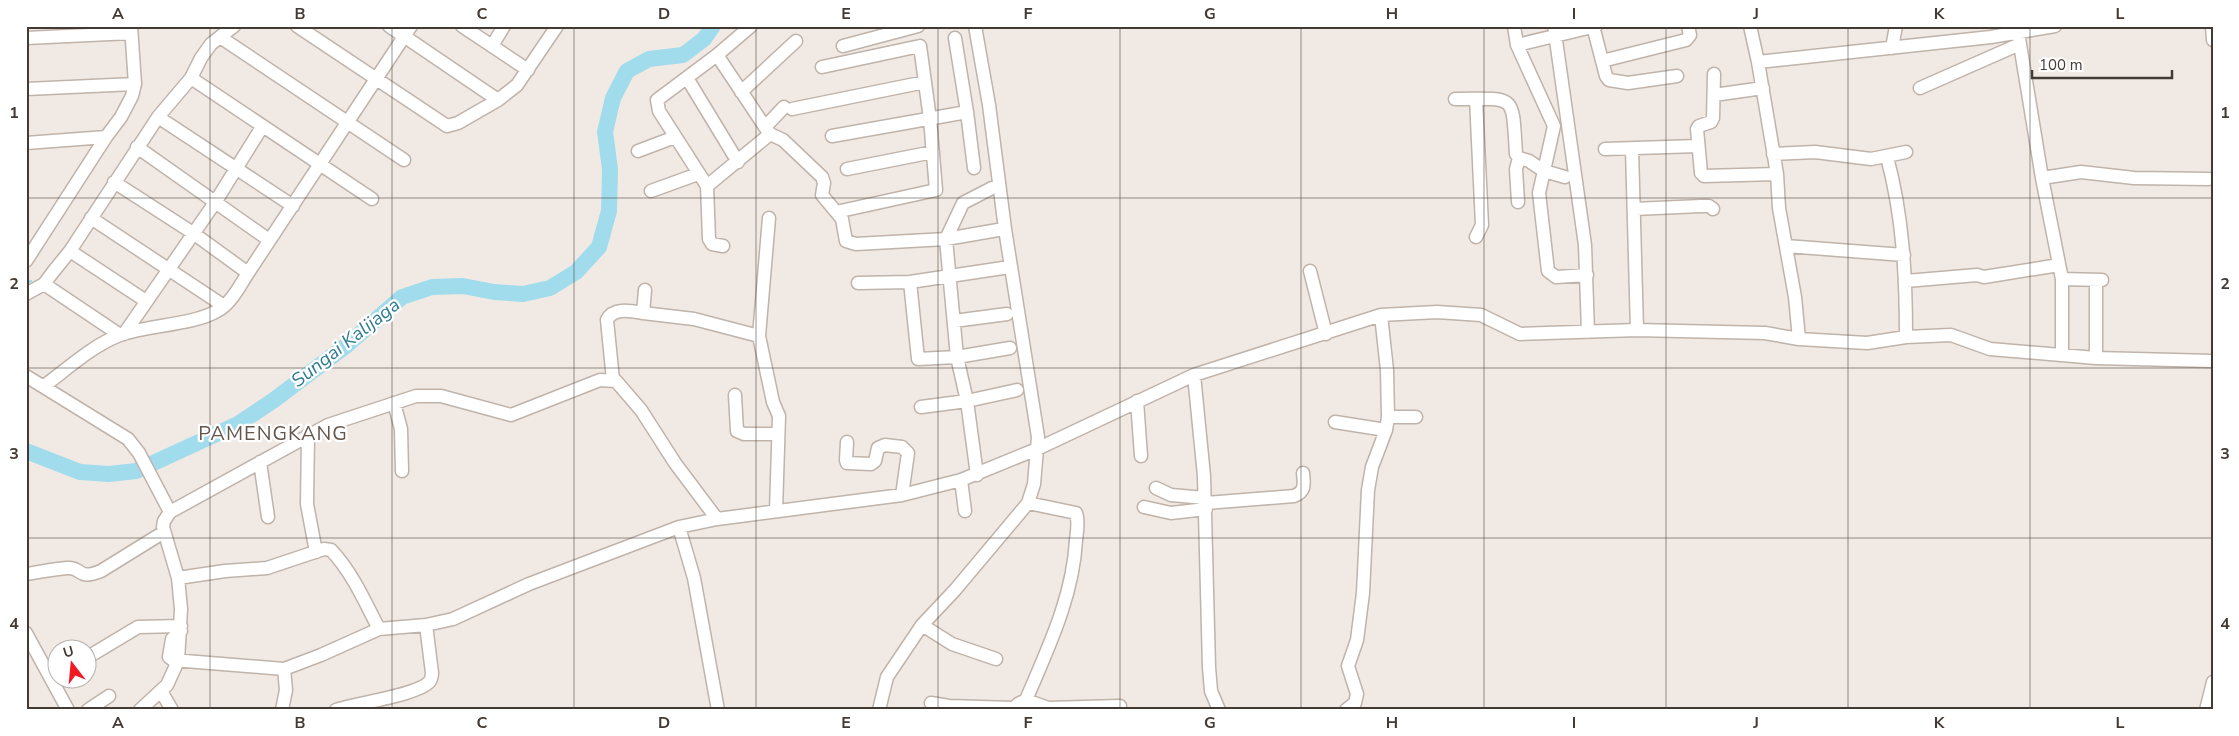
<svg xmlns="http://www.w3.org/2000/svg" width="2239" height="736" font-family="'Nunito Sans',sans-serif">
<rect width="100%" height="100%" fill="#f1eae4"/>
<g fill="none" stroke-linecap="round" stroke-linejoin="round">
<path stroke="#a1dced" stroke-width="2.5" d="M26,283L31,281"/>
<path stroke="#a1dced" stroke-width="16" d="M26,451L80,472L109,474L136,471L238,424L274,400L347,345L402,297L432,287L463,286L494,292L523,294L550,288L576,272L599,247L609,211L610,169L605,132L613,98L627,71L649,59L683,55L704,39L713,26"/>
<g stroke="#bfb3aa" stroke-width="15">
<path id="minor" d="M297,26L447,126L458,123L498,100L517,85L557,26
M389,26L498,100
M462,26L528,70
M1514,26L1517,45
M1554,26L1585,245L1588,332
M1593,26L1606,76L1609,80L1628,83L1677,76
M1750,26L1758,62L1777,174L1779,208L1795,297L1799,339
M2017,26L2042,178L2062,279V354
M2212,26L2213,40
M220,37L404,160
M26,38L131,33
M492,46L504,26
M843,46L918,26
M1892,48L1896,26
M717,55L765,127L770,134L783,140L822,177L824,183L822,195L842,219L846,241L856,244L946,239L998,230
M1602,61L1686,40L1690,35L1688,26
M1758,62L1991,37L2055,26
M822,67L920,46L930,119L936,190L836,212
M1714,74L1713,118L1711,122L1699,126L1697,129L1701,173L1704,176L1777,174
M191,78L372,199
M687,78L738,162
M1920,88L2020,44
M26,89L135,84
M741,92L796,41
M1714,95L1763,88
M1455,99C1517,99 1512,92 1516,154L1519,158
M1476,99L1482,225L1476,237
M792,109L925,82
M967,112L974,168
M158,117L293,206
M765,127L784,107
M832,136L967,112L955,38
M26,143L106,137
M137,147L269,240
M1605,149L1698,146
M1632,149L1637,330
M638,151L675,137
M1773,154L1815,152L1871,159L1906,152
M1887,157C1903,216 1906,276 1906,337
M847,169L933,152
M2042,178L2081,172L2134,178L2209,179
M114,182L193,233L248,273
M707,186L659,111L657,100L717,55L751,26
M651,191L698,174
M1518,202L1516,169L1519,158L1529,161L1544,171L1565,177
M1634,209L1701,206H1709L1713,209
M91,218L224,306
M769,218L759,336L773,402L779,416L776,511
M723,246L712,244L709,239L707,186L770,134
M1786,246L1904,255
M70,251L146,301
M26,261L106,137L121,117L132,96L135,84L131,26
M1310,271L1326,334
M1587,275L1556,277L1548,271L1539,193L1554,126L1517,45L1596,26
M2062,279L2102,280
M1906,281L1977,275L1984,277L2059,265
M910,282L918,359L957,357L1010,348
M858,283L910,282L1003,268
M44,284L120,335
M645,290L643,313L694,319L759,336
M26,294L44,284L53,272L70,251L158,117L191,78L201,58L211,44L234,26
M954,321L1007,314
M124,334L216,201L262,127
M2096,358V280
M1194,375L1204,476L1209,667L1211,691L1219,710
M26,376L128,439L139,453L170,512
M613,380L607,320C613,307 631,311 643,313
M44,386C67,369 93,345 120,335C148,325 193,325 217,311C231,304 240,285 248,273L411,26
M735,395L737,431L744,434H778
M1137,401L1141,456
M394,403L401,429L402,471
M921,407L967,401L1017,390
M1388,417H1416
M1335,422L1386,430
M308,435L307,504L316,552
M847,442L846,460L847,463L871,464L875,461L878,448L885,445L902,447L908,453L902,495
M260,462L268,517
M977,475L967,401L957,357L946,239L963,203L992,188
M961,480L965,511
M1156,488L1171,495L1205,498
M1206,503L1294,496C1306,491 1304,484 1303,473
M1144,507L1171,513L1206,509
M679,527L694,578L718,710
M26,574C40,572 54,569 67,568C84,567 76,581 101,571L164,532
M178,578L225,571L267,568L324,549L331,550C352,572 365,602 379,629
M922,625L952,644L996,659
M181,631L172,639L169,657L173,660L284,669L321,655L379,629L426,625L453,619L529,584L679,527L717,519L902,495L961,480L1037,449L1194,375L1381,315L1437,312L1481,315L1520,334L1637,330L1765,333L1799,339L1867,343L1906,337L1951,335L1990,349L2096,358L2213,361
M26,633L68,710
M88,657L138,627L181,626
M161,691L172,710
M1026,700L1048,708L1120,706
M931,703L949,706L1013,708
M88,710L109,696
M140,710L167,685L178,661L181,609L178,578L163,527L164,521L170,512L328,425L416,396H441L511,415L600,380L616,381L641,410L675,463L717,519
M282,710L286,690L284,669
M336,710C355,703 420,695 430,681C431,680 432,675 432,673L426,625
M879,710L887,677L922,625L955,590L1028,503L1034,484L1038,437L1005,229L989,105L975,26
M1012,710L1018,704L1026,700C1048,648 1073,597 1076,540C1077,531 1079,521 1076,513L1028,503
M1346,710L1355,703L1357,694L1348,666L1357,640L1363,593L1368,490L1372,467L1386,430L1388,417L1387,370L1381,315
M2206,710L2213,682"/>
</g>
<use href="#minor" stroke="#fff" stroke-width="12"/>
</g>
<path fill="none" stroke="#433a34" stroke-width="1" stroke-opacity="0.55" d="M210,26V710M392,26V710M574,26V710M756,26V710M938,26V710M1120,26V710M1301,26V710M1484,26V710M1666,26V710M1848,26V710M2030,26V710M26,198H2213M26,368H2213M26,538H2213"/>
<g text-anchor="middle" stroke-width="4.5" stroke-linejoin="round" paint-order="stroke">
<g font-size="19" font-style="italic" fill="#2d7b93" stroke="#fff">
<text transform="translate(345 342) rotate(-38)" y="7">Sungai Kalijaga</text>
</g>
<g font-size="20" letter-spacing="1" fill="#65564b" stroke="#fff">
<text x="273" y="440">PAMENGKANG</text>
</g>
</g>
<rect width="2239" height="736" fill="none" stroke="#ffffff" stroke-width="55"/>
<g transform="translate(72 664) rotate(344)"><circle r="24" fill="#ffffff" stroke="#b4b0ae"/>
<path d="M0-4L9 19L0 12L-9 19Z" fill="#f21922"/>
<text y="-8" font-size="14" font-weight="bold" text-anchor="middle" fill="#433a34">U</text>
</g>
<path d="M2032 70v8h140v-8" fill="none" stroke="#433a34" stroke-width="2.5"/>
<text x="2039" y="70" font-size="15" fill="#433a34" stroke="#ffffff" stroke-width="4" paint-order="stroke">100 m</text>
<rect x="28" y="28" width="2184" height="680" fill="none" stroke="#433a34" stroke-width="2"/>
<g font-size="16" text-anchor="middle" font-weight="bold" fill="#433a34">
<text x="118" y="19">A</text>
<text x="300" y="19">B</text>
<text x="482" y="19">C</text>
<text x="664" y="19">D</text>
<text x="846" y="19">E</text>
<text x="1028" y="19">F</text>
<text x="1210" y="19">G</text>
<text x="1392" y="19">H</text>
<text x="1574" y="19">I</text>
<text x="1756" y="19">J</text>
<text x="1939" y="19">K</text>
<text x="2120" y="19">L</text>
<text x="14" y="118">1</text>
<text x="2225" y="118">1</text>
<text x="14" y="289">2</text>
<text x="2225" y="289">2</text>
<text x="14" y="459">3</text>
<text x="2225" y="459">3</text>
<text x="14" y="629">4</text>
<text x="2225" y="629">4</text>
<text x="118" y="728">A</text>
<text x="300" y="728">B</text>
<text x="482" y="728">C</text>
<text x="664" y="728">D</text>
<text x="846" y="728">E</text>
<text x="1028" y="728">F</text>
<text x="1210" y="728">G</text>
<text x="1392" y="728">H</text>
<text x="1574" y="728">I</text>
<text x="1756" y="728">J</text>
<text x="1939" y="728">K</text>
<text x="2120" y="728">L</text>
</g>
</svg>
